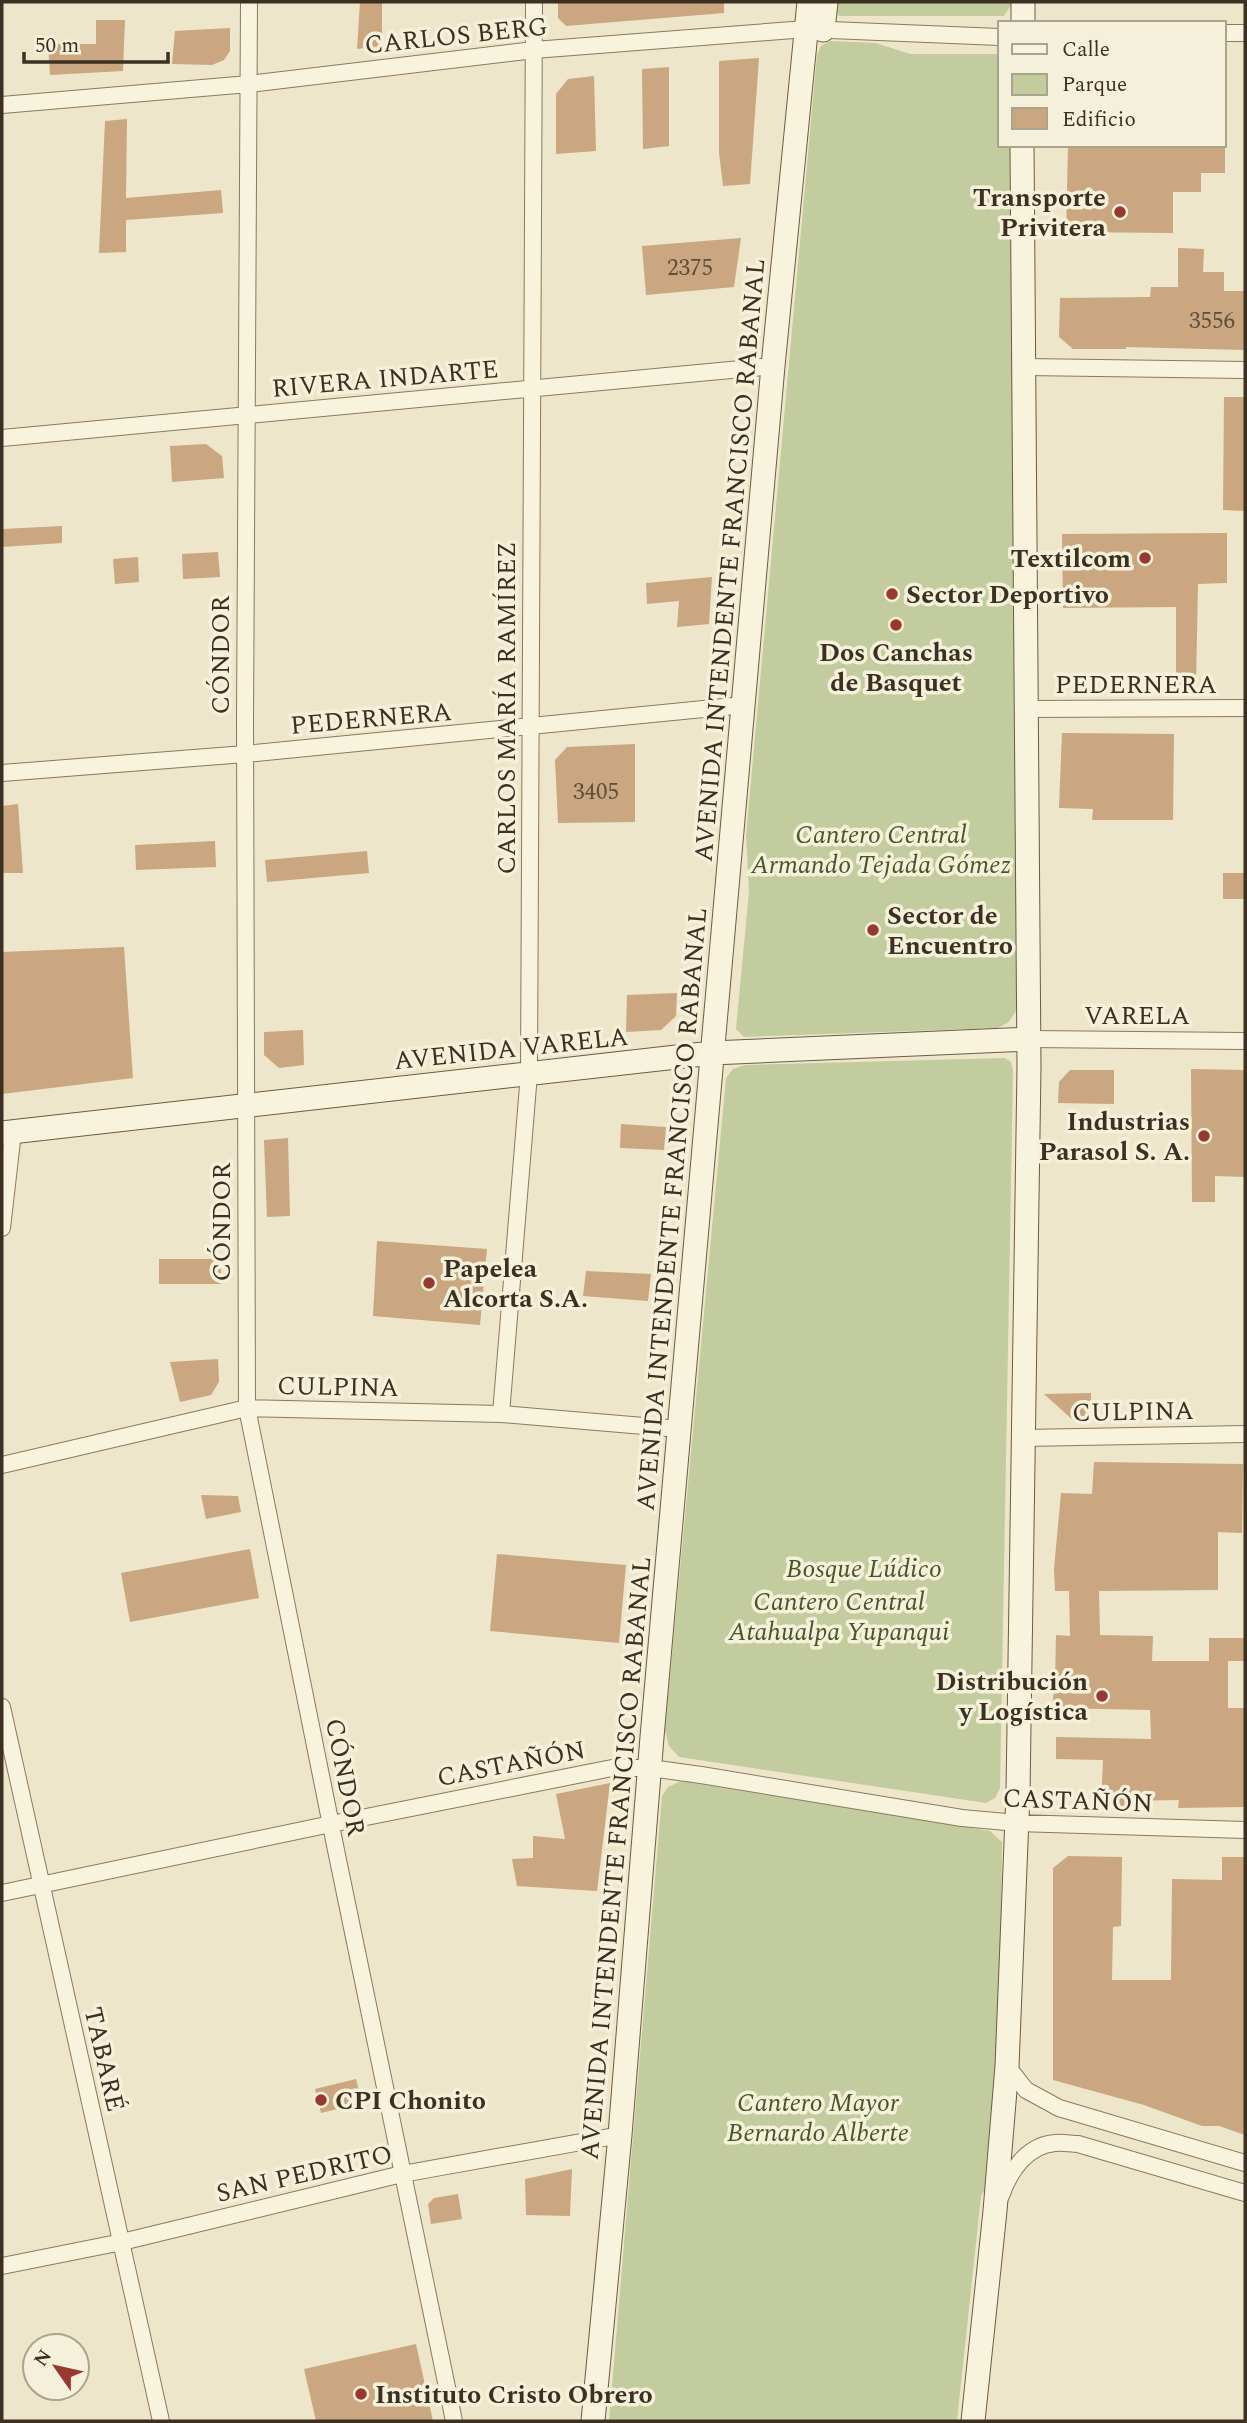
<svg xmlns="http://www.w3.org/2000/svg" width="1247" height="2423" font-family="Spectral,serif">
<rect width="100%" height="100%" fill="#ede6ca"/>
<path fill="#c2cc9e" d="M831,2H1013L1004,16H839L830,9Z
M830,41L876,43L910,54H1000V145H1012L1017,1009L1009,1022L998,1028L744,1037L736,1029L749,892L746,836L817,55L821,46Z
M1005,1058L1011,1062L1013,1071L1000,1788L995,1798L986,1803L679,1757L669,1746L665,1730L726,1078L733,1069L745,1065Z
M681,1781L990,1831L1002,1842L999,2165L981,2196L957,2421H609L662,1796L668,1787Z"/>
<path fill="#caa681" d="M360,2H382V46L357,49Z
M558,2H724V13L566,26L558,18Z
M96,20H125L123,71L50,75L48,44H96Z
M230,28V51L224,60L212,65L172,64L175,31Z
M759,58L750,184L723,186L719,153V61Z
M669,67V146L643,149L642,69Z
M594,76L596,151L556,154V94L568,79Z
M127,119L126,198L221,190L223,213L126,220V252L99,253L105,121Z
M1068,145H1225V173H1201V192H1173V233L1066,232Z
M741,238L734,287L646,295L642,246Z
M1178,248L1204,249L1203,272H1224V291H1245V350L1126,347V349H1073L1059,337L1060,298L1150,297L1151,287H1178Z
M1224,397H1245V511L1223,510Z
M206,444L222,456L224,478L172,482L170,446Z
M62,526V543L2,547V529Z
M1227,533V583L1198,584L1196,685L1176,684V607L1063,608L1062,534Z
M218,552L220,577L183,579L182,554Z
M138,557L139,582L115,584L113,559Z
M712,577L709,624L677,627L679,601L647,604L646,583Z
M1062,733L1174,734L1173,820H1092L1093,809L1059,808Z
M635,744V822L558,823L555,760L567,747Z
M18,804L23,873H2V806Z
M215,841L216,867L136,870L135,845Z
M367,851L369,873L267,882L265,860Z
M1223,873H1245V899H1223Z
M124,947L133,1078L2,1094V952Z
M677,993L676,1016L661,1030L626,1032L627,995Z
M303,1030L304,1065L279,1068L264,1055V1032Z
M1191,1069L1245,1070V1177L1215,1176V1202H1192Z
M1070,1070H1114V1104L1058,1103L1059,1082Z
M621,1124L666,1127L664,1150L620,1148Z
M288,1138L290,1216L267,1217L264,1140Z
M377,1241L487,1249L480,1325L373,1316Z
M159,1259H221V1284H159Z
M586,1271L651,1274L648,1301L583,1296Z
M218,1359L219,1382L211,1395L180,1402L170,1362Z
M1091,1393V1421H1074L1044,1394Z
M1094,1462L1243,1464L1242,1533L1218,1532V1590L1099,1591L1100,1635L1153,1636L1152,1661H1209V1638H1245V1661H1228V1708H1245V1807L1178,1808L1179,1800L1128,1801V1807H1101L1103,1760L1056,1759V1737L1151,1739L1150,1710L1052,1708L1055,1681L1056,1635L1070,1636L1069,1591H1055L1054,1569L1061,1493L1092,1494Z
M201,1495L238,1496L241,1512L206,1519Z
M250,1549L259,1598L130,1622L121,1573Z
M497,1554L626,1565L619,1643L490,1631Z
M610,1783L597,1891L517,1886L512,1859L533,1858V1836L565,1839L556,1794Z
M1068,1856L1122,1857L1121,1926L1113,1927L1112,1980H1171L1172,1879L1222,1880V1857H1245V2135L1219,2126H1202L1144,2105L1053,2080V1868Z
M356,2079L362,2103L321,2113L315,2089Z
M572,2169L570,2216L526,2215L525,2179Z
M458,2194L462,2219L431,2224L428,2204L434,2198Z
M416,2344L433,2421H316L304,2369Z"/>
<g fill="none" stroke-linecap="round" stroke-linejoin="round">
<g stroke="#8a795f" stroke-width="18">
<path id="minor" d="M249,2L245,720L247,1408L337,1855L454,2421
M1224,33H1245
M2,105L249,84L534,50L806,29L1000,37
M1025,367L1245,370
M2,438L773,366
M1026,709L1245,708
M2,773L245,754L744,705
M1029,1039L1245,1041
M2,1228L13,1132
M501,1414L529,1074L534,2
M1023,1438L1245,1434
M2,1465L247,1408L501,1414L679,1429
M2,1707L161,2421
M2,1893L331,1824L612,1768H650L701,1775L962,1818L1017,1823L1245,1830
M1007,2066L1026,2090L1059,2108L1245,2163
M1001,2196C1009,2172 1027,2145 1055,2143C1063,2142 1071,2144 1078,2144L1245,2193
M2,2266L122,2242L402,2174L620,2135"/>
</g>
<g stroke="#6c5b42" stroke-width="25">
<path id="secondary" d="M1023,2V23
M823,30L826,2
M2,1133L712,1053L1029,1039
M593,2421L620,2135L652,1737L773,366L809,2
M973,2421L995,2211L1007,2066L1018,1793L1029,1067L1022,145"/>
</g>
<use href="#minor" stroke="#f8f3dd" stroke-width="16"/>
<use href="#secondary" stroke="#f8f3dd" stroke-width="23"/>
</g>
<g fill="#973931" stroke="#f5f0d9" stroke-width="2.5">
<circle cx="1120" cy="212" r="7"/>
<circle cx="1145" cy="558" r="7"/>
<circle cx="892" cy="594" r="7"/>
<circle cx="896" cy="625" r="7"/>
<circle cx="873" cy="930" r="7"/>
<circle cx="1204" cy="1136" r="7"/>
<circle cx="429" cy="1283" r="7"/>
<circle cx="1102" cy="1696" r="7"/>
<circle cx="321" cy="2100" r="7"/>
<circle cx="361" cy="2394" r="7"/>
</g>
<g text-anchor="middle" stroke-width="7" stroke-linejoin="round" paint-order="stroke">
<g font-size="23" fill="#5f4e39">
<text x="690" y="275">2375</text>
<text x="1212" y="328">3556</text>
<text x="596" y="799">3405</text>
</g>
<g font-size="26" fill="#3b3021" stroke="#f5f0d9">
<text transform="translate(456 35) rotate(-6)" y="9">CARLOS BERG</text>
<text transform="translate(385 378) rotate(-5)" y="9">RIVERA INDARTE</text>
<text transform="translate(729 560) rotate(-85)" y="9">AVENIDA INTENDENTE FRANCISCO RABANAL</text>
<text transform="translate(220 655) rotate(-90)" y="9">CÓNDOR</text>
<text x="1136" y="693">PEDERNERA</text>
<text transform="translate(506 708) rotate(-90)" y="9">CARLOS MARÍA RAMÍREZ</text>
<text transform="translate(371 718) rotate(-5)" y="9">PEDERNERA</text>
<text x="1137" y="1024">VARELA</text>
<text transform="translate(511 1048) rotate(-6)" y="9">AVENIDA VARELA</text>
<text transform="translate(671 1209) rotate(-85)" y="9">AVENIDA INTENDENTE FRANCISCO RABANAL</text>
<text transform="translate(221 1222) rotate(-90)" y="9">CÓNDOR</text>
<text transform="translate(338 1386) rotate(1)" y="9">CULPINA</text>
<text transform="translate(1133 1411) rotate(-1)" y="9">CULPINA</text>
<text transform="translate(511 1763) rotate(-11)" y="9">CASTAÑÓN</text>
<text transform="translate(346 1777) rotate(79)" y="9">CÓNDOR</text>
<text transform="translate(1078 1800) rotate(2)" y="9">CASTAÑÓN</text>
<text transform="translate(615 1858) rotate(-85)" y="9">AVENIDA INTENDENTE FRANCISCO RABANAL</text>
<text transform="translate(105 2059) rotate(77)" y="9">TABARÉ</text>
<text transform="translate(304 2173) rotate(-13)" y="9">SAN PEDRITO</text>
</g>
<g font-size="26" font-weight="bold" fill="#3b3021" stroke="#f5f0d9" text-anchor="start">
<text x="1106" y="206" text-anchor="end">Transporte<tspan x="1106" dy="30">Privitera</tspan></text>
<text x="1131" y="567" text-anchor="end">Textilcom</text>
<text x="906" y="603">Sector Deportivo</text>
<text x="896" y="661" text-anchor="middle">Dos Canchas<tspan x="896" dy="30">de Basquet</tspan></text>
<text x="887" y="924">Sector de<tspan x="887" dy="30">Encuentro</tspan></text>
<text x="1190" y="1130" text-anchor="end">Industrias<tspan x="1190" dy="30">Parasol S. A.</tspan></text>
<text x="443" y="1277">Papelea<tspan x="443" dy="30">Alcorta S.A.</tspan></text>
<text x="1088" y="1690" text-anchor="end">Distribución<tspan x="1088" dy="30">y Logística</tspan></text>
<text x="335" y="2109">CPI Chonito</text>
<text x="375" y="2403">Instituto Cristo Obrero</text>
</g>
<g font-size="26" font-style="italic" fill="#475729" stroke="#f5f0d9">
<text x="881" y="843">Cantero Central<tspan x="881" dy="30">Armando Tejada Gómez</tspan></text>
<text x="864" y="1577">Bosque Lúdico</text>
<text x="839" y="1610">Cantero Central<tspan x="839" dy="30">Atahualpa Yupanqui</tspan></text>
<text x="818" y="2111">Cantero Mayor<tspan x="818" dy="30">Bernardo Alberte</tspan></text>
</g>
</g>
<rect width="1247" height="2423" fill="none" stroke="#3b3021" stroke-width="7"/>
<rect x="998" y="21" width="228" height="126" fill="#f5f0d9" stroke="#aba38f" stroke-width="2"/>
<rect x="1012" y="44" width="35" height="10" fill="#f8f3dd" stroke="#aba38f" stroke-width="2"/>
<text x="1062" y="56" font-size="21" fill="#3b3021">Calle</text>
<rect x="1012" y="74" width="35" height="21" fill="#c2cc9e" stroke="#aba38f" stroke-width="2"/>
<text x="1062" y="91" font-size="21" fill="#3b3021">Parque</text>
<rect x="1012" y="108" width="35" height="21" fill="#caa681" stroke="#aba38f" stroke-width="2"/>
<text x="1062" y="126" font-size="21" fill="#3b3021">Edificio</text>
<g transform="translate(56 2367) rotate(304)"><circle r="33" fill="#f5f0d9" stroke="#aba38f" stroke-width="2"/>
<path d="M0-5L12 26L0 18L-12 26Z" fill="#973931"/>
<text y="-10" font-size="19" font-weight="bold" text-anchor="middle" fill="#3b3021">N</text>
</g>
<path d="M24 52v10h144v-10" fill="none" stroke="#3b3021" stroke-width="3.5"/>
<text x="35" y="52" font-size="21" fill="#3b3021" stroke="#f5f0d9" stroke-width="5" paint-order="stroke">50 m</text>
</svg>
